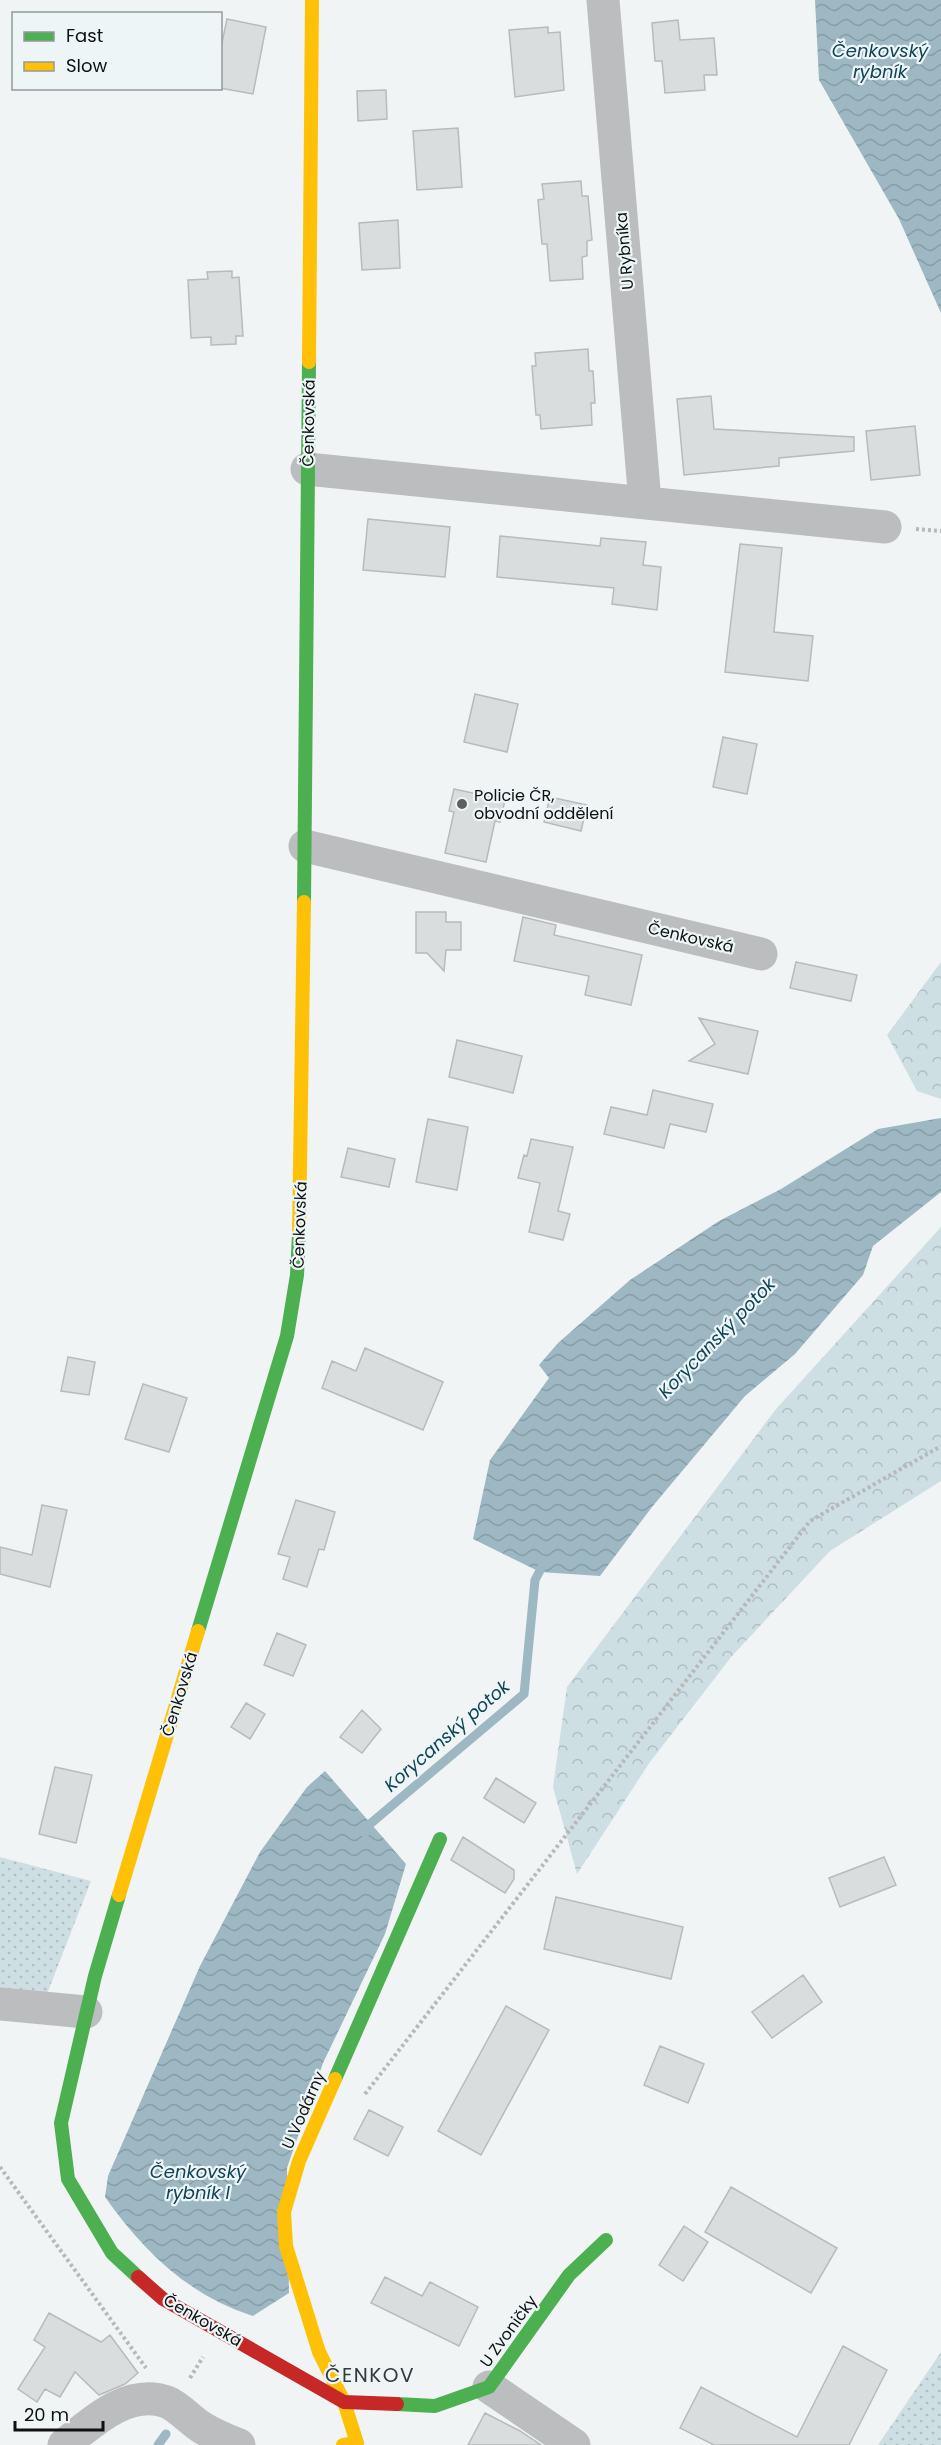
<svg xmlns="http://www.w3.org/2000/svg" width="941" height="2445" font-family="Poppins,sans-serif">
<defs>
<pattern id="grass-dots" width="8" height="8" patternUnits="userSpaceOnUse" patternTransform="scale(1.5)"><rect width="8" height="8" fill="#cedfe4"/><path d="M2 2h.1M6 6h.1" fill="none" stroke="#b0bec3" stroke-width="1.8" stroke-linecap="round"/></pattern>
<pattern id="forest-crowns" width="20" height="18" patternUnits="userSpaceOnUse" patternTransform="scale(1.5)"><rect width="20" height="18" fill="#cedfe4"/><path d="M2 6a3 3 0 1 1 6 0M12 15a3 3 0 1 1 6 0" fill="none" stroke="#b0bec3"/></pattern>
<pattern id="water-waves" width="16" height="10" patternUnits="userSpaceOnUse" patternTransform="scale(1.5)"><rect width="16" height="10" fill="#9db8c3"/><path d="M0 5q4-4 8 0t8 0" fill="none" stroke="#869da6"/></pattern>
</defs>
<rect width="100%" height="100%" fill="#f0f4f5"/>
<path fill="url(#grass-dots)" d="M0,1857L91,1881L47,1994L0,1990Z
M941,2352V2445H878Z"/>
<path fill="url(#forest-crowns)" d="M941,962V1099L917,1091L887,1035Z
M941,1227V1481L830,1551L732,1656L650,1762L577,1874L553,1787L567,1687L776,1409Z"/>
<path fill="url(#water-waves)" d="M815,0H941V313L899,219L819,80Z
M941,1118V1192L873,1246L863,1275L795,1354L745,1396L652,1507L600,1576L540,1572L473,1539L490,1460L549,1378L539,1365L558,1343L630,1280L719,1221L781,1189L878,1129Z
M325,1771L406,1864L385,1934L323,2063L287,2168L289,2293L253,2316C188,2295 144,2252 105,2197L108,2176L200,1966L260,1852L307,1787Z"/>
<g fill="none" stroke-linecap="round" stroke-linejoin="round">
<path stroke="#9db8c3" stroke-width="9" d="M365,1833L370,1824L524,1694L535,1580L544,1563
M158,2445L166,2434"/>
</g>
<path fill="#daddde" stroke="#b8bbbc" stroke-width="1.5" d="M227,19L266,27L253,94L220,88V52Z
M678,20L680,40L714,38L717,75H704L705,90L665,93L662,61H655L652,23Z
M548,27V33L560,32L564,90L515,97L509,30Z
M386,90L387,119L358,121L357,91Z
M458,128L462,187L417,190L413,131Z
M581,181L582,196H588L592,240L587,241V256L582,257L583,279L550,281L547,244H542L538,200L544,199L542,184Z
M398,220L400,268L362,270L359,223Z
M232,271V278L239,277L243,336H236V344L211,345V337L191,338L188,280L208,279L207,272Z
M588,349L589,371H593L595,403H591L592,425L541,429L540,415H536L534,391L532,366H536L535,353Z
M711,396L714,429L854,437V451L779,458V466L684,475L677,399Z
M915,426L920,475L871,480L866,431Z
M368,519L450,527L445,577L363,570Z
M500,536L600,546L601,538L646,542L643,565L661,567L657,610L612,604L614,588L497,577Z
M740,544L782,548L774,632L813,636L808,681L725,672Z
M475,694L518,704L507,752L464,742Z
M723,737L757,744L747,794L713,787Z
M454,789L505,800L500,822L495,821L486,862L445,853L454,812L449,811Z
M550,797L587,805L581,831L544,822Z
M416,912H446V922H461V950H446L444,971L427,953H416Z
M523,917L556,925L554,935L642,955L631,1005L585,995L589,976L514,961Z
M796,962L857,975L851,1001L790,988Z
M699,1018L758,1031L748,1074L689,1061L715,1044Z
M457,1040L522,1056L513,1093L449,1077Z
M653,1090L713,1104L706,1132L670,1124L664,1148L604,1134L611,1107L647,1115Z
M428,1119L468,1127L457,1190L416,1182Z
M531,1139L573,1147L558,1211L570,1214L563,1240L529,1232L540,1183L518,1178L524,1155L527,1156Z
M348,1148L395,1159L389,1187L341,1177Z
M365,1348L443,1382L423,1430L322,1388L332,1361L356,1371Z
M68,1357L95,1362L89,1395L61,1391Z
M143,1384L187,1398L169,1452L125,1439Z
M296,1500L335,1512L324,1550L319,1549L307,1587L283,1579L290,1557L278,1554Z
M42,1505L67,1510L50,1587L0,1574V1547L32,1555Z
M277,1633L306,1645L293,1676L264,1665Z
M246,1703L265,1714L250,1739L231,1727Z
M362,1710L381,1729L362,1753L340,1737Z
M55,1767L92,1775L76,1843L39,1834Z
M496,1778L536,1803L524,1823L484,1798Z
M463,1837L514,1870V1879L505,1893L451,1860Z
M884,1857L896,1885L840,1907L829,1878Z
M556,1897L683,1927L671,1979L544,1949Z
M803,1975L822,2002L772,2038L752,2012Z
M506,2006L549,2030L481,2155L438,2131Z
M660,2046L704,2064L688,2103L644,2085Z
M369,2110L403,2127L388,2156L354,2139Z
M731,2187L837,2248L811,2293L705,2232Z
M684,2226L708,2242L683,2281L659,2265Z
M385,2277L422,2296L430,2282L478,2307L459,2346L371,2303Z
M49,2313L101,2342L110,2335L138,2373L125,2384L99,2395L75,2372L60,2397L45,2389L37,2402L18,2389L45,2347L34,2340Z
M843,2346L887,2370L849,2445H714L680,2428L701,2387L797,2437Z
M485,2413L520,2431L541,2445H468Z"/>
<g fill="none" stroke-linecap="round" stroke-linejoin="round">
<path stroke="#b7b8b9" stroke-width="4" stroke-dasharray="3 3" stroke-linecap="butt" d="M916,529L941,531
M365,2094L810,1521L941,1446
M0,2167L146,2368
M190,2378L203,2357"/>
<path stroke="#bbbdbe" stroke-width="33" d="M603,0L645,502
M307,469L885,527
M305,846L761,954
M0,2004L86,2012
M489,2387L574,2445
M64,2445C92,2422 128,2388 167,2402C179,2407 190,2420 201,2427C212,2434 226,2440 239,2445"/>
<path stroke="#4caf50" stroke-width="14" d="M304,902L309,362
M198,1631L287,1336L297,1275L299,1234
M119,1895L95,1976L61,2123L68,2179L112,2253L138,2277
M335,2079L440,1839
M397,2404L435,2406L489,2387L569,2275L606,2240"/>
<path stroke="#ffc107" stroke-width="14" d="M309,362L312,0
M299,1234L304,902
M119,1895L198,1631
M335,2079L299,2161L284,2212L286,2246L319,2352L344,2402L357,2443L343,2445"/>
<path stroke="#c62828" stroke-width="14" d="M138,2277L163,2299L344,2402L397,2404"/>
</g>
<circle fill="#5d6061" stroke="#eef5f7" stroke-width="2" cx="462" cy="804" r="6"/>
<g text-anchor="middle" stroke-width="4.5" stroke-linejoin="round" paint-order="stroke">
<g font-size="16" fill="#0e1011" stroke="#eef5f7">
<text transform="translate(624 251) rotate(-95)" y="6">U Rybníka</text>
<text transform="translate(308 423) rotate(-89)" y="6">Čenkovská</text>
<text transform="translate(691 937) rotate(13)" y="6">Čenkovská</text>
<text transform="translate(299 1225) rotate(-88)" y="6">Čenkovská</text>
<text transform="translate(179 1694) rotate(-73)" y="6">Čenkovská</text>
<text transform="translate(303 2110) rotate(-66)" y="6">U Vodárny</text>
<text transform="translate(203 2320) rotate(30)" y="6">Čenkovská</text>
<text transform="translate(508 2331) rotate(-54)" y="6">U Zvoničky</text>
</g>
<g font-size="16" fill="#0e1011" stroke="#eef5f7" text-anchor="start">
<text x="474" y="801">Policie ČR,<tspan x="474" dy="18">obvodní oddělení</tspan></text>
</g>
<g font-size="18" font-style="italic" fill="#0e4455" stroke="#eef5f7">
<text x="880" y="57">Čenkovský<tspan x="880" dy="21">rybník</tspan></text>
<text transform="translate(717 1338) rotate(-46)" y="6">Korycanský potok</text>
<text transform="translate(447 1736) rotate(-41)" y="6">Korycanský potok</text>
<text x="198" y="2178">Čenkovský<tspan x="198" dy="21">rybník I</tspan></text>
</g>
<g font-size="20" letter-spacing="1.5" fill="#34393b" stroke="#eef5f7">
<text x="370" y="2382">ČENKOV</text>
</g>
</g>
<rect x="12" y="12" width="210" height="78" fill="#eef5f7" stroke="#94999b" stroke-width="1.5"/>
<rect x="24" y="32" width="30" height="9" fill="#4caf50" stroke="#94999b" stroke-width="1.5"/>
<text x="66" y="42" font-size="18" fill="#0e1011">Fast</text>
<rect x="24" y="62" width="30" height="9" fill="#ffc107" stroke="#94999b" stroke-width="1.5"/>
<text x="66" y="72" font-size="18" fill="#0e1011">Slow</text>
<path d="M15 2421v9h88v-9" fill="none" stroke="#0e1011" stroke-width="3"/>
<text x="24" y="2421" font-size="18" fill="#0e1011" stroke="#eef5f7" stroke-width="4.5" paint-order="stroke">20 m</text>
</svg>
